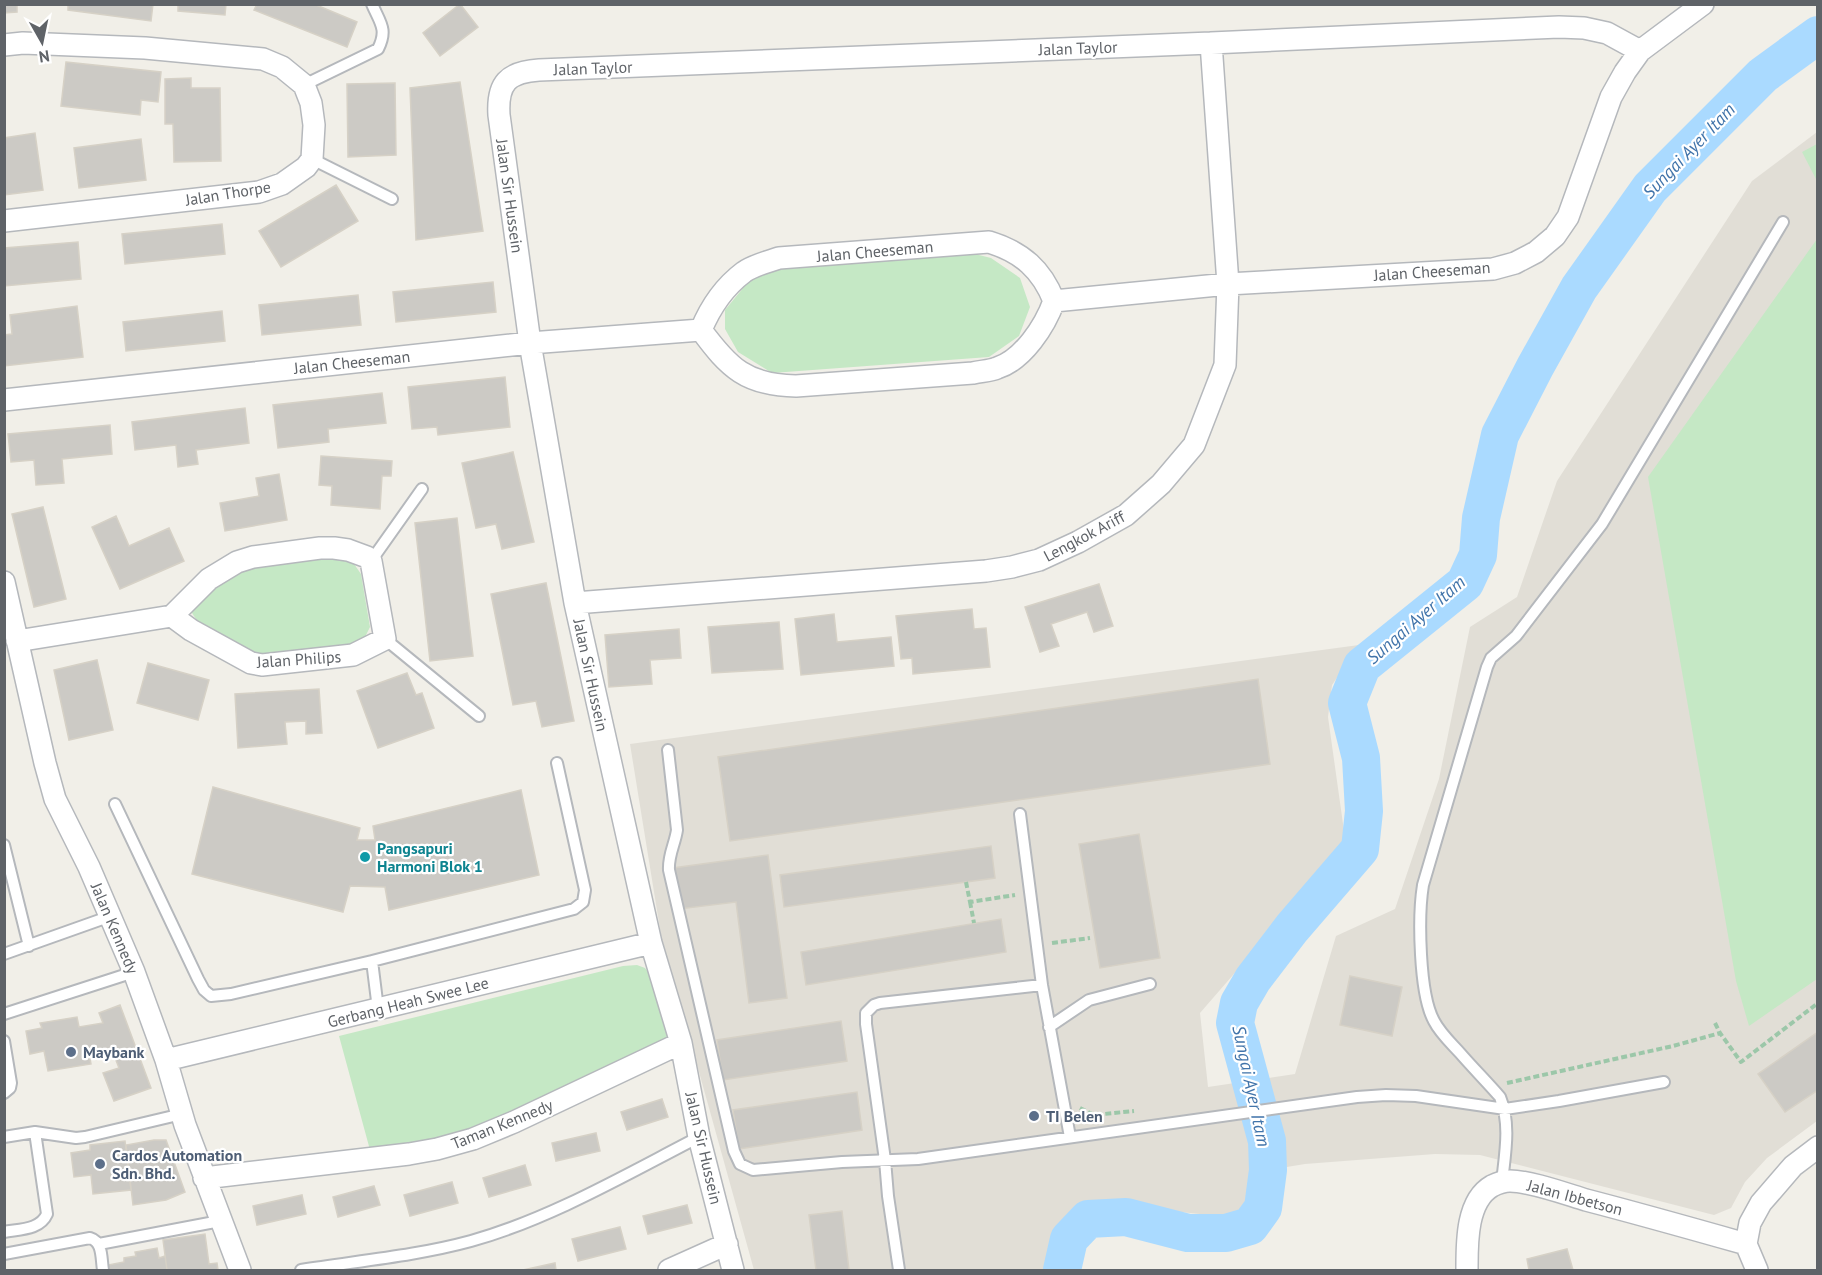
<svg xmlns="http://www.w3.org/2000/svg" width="1822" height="1275" font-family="'PT Sans',sans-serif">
<rect width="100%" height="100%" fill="#f1efe8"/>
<path fill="#e1ded6" d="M1817,132V1121L1767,1158L1745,1182L1731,1208L1714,1215L1480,1155L1435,1154L1305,1164L1251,1173L1249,1197L1243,1211L1228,1217L1171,1211L1120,1202H1093L1059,1226L1048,1270H754L661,935L630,744L1359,645L1332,685L1328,717L1345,838L1324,870L1200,1013L1208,1087L1295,1074L1336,936L1395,909L1439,779L1470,627L1517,597L1557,481L1752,181Z"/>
<path fill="#c5e8c5" d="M1817,144V181L1802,152Z
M1817,239V979L1749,1026L1736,981L1648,477Z
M971,253L991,258L1020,278L1030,307L1019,336L989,357L772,373L738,352L725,329V310L753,276L774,268Z
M336,556L352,561L361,574L370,627L363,641C340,649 279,659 256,654C243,650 230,643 218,636C206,629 197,623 191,611L194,603L236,571Z
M637,965L645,968L649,973L671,1032L668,1039L481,1128L433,1142L370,1150L339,1036L623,966Z"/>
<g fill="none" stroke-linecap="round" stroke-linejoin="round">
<path stroke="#aadaff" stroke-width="38" d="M1062,1270L1069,1239L1088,1219L1126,1217L1188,1233H1226L1250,1226L1263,1208L1268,1170L1267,1141L1235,1023L1239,1003L1253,979L1292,928L1360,849L1364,811L1361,758L1347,703L1362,666L1465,583L1478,555L1481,518L1500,435L1535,367L1579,288L1650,188L1763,75L1818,35"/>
</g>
<path fill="#cccac5" stroke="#d6d1c6" stroke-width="1.5" d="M4,4H17V12L4,13Z
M68,4H153L151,21L68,10Z
M178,4H226L225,15L178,11Z
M257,4H314L357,22L347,47L254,10Z
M460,4L478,27L440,56L423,33Z
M66,62L161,72L158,102L141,100L140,115L61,106Z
M191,78V88H220L221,161L174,162L173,124H165V79Z
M460,82L483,231L416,240L410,88Z
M395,83L396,155L348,157L347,84Z
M35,133L43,190L4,195V138Z
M141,139L146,180L79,188L74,148Z
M336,185L358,221L281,267L259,231Z
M222,224L225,254L125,264L122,234Z
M78,242L81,279L4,286V248Z
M493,282L496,312L396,322L393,292Z
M358,295L361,325L262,335L259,305Z
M77,306L83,357L4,366V335L12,334L10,315Z
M222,311L225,341L126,351L123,322Z
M505,377L510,427L438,435L437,427L412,429L408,387Z
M382,393L386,423L328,429L329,442L278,448L273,405Z
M245,408L249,443L196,450L198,464L178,467L176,445L135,450L132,422Z
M110,425L112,454L62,459L64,483L36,485L34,460L11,462L8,434Z
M513,452L534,542L502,549L496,524L476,528L462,463Z
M321,456L392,461L391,476H382L380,509L331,505L332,486L319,485Z
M279,474L287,520L225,531L220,503L259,496L256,478Z
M43,507L66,599L34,607L12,514Z
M116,516L129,546L169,528L184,561L120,589L92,527Z
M457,518L473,656L430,661L415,523Z
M546,583L574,721L542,727L536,701L513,705L491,594Z
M1099,584L1113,626L1094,632L1087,612L1051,624L1059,646L1040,652L1025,607Z
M972,609L974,629L986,628L990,667L913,674L912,658L901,659L896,616Z
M834,614L837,642L891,637L894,666L801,675L795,619Z
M779,622L783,669L712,673L708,627Z
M679,629L681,658L650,660L652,684L609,687L605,635Z
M97,660L113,730L69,740L54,670Z
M148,663L209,680L198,720L137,703Z
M407,673L416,695L422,693L434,728L378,748L357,691Z
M1258,679L1270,764L730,841L718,757Z
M319,689L322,733L306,734V721L285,722L287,744L238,748L235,694Z
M213,787L360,828L357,840H375L373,826L521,790L539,875L389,910L385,887L350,886L343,912L192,874Z
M1139,834L1160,958L1100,968L1079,844Z
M991,846L995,878L784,907L780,875Z
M768,855L787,998L749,1003L736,902L679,909L673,868Z
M1001,919L1006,952L806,985L801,952Z
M1350,976L1402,987L1392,1036L1340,1025Z
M120,1005L151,1088L114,1101L103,1073L119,1068L112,1050L89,1054L91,1064L48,1071L44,1051L30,1054L26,1031L42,1028L40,1023L77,1017L79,1027L103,1023L99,1013Z
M841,1021L847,1061L723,1080L717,1040Z
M1818,1032V1090L1785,1112L1758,1074Z
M857,1092L862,1130L739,1149L733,1110Z
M662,1099L668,1117L627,1130L621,1112Z
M596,1133L600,1151L556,1161L552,1143Z
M154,1140H166L185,1192L166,1200L133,1205L126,1145Z
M125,1141L131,1190L93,1194L91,1175L74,1177L71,1153L90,1150V1145Z
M525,1165L531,1185L489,1197L483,1178Z
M452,1182L458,1203L410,1216L404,1195Z
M374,1186L380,1205L338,1217L333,1197Z
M302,1195L306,1214L257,1225L253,1206Z
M687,1205L692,1223L648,1234L643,1216Z
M842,1211L849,1270H816L809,1215Z
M620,1227L626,1249L578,1261L572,1239Z
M205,1234L209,1264L217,1263L218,1270H167L163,1240Z
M157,1248L159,1258L165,1256L167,1270H109L108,1265L124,1262V1258L136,1256L135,1252Z
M1567,1249L1573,1270H1529L1527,1259Z
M555,1263L556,1270H523Z"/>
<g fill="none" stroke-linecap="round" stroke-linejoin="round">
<g stroke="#b5b8bc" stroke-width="14">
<path id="lane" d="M304,85L378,49C388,29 380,23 372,4
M312,159L392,199
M371,561L422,489
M385,639L479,716
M668,750L677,830C675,844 668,855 669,870L734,1151L740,1164L753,1170L842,1162L918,1159L1357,1097L1386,1095L1416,1096L1505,1109L1559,1101L1664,1082
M115,804L198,979L204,990L211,996L231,994L372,961
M1020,814L1042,985L1070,1137
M4,845L29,946
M4,954L111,916
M378,1009L372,961L574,909L583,902L585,890L557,763
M4,1014L134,972
M1049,1027L1089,1000L1150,984
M4,1041L11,1083L10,1088L4,1093
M4,1137L35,1132L76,1138L85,1137L182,1114
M1502,1182C1505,1154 1511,1124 1500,1097C1487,1082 1473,1068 1460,1053C1451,1043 1440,1033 1434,1021C1419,994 1418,916 1423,885L1487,667L1491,658L1516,636L1602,524L1783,222
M4,1232C20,1229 40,1230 47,1214L35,1132
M99,1244L220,1221
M4,1254L90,1238C103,1242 101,1258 103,1270
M301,1270C357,1261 416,1256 471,1241C550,1219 627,1174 699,1137
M899,1270L888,1196L885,1160L866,1024V1013L874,1005L880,1003L1042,985"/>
</g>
<g stroke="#b5b8bc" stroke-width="24">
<path id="street" d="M4,45L23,43L145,48L263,59L282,67L304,85L311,103L314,125L312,159L306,167L282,184L259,192L4,221
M989,242C1022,252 1042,270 1054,301C1045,326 1023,360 997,368C990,371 981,371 973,373L796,386C746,385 729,368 701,330C710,308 724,287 744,272C754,265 767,262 779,258Z
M1054,301L1228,284L1493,269L1515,263L1536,252L1555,236L1568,217L1611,97L1625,72L1640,51L1703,4
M4,400L530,343L701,330
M4,582L45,763L55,799L89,867L134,972L166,1060L185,1125L240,1270
M575,603L986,571L1012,567L1039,560L1078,542L1126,515L1161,484L1194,445L1225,365L1228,284L1211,43
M17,641L172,616L209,579L237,562L253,557L320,548H334L348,550L367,557L371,561L385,639L353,655L262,665L251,663L191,630L172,616
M166,1060L651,943
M204,1178L409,1154L437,1149L473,1139L514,1122L681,1043
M669,1270L727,1244
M733,1270L699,1137L681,1043L651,943L575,603L530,343L499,115C497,83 508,72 539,70L1211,43L1559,27L1584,28L1607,33L1640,51
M1467,1270C1467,1244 1466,1201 1492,1186C1498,1183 1504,1181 1510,1181C1530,1181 1566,1194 1586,1200C1640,1214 1693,1229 1746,1244
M1757,1270L1746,1244L1750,1223L1761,1203L1793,1166L1818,1147"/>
</g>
<path stroke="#9cc7a9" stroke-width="4" stroke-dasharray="6 3" stroke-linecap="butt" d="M966,882L970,902L1015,895
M970,902L974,923
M1052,943L1090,938
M1715,1023L1720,1033L1741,1062L1818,1003
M1507,1083L1673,1046L1720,1033
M1080,1108L1094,1115L1134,1111"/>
<use href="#lane" stroke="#fff" stroke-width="10"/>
<use href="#street" stroke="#fff" stroke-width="21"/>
</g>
<circle fill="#0f9aa8" stroke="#fff" stroke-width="2" cx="365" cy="857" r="6"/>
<g fill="#5c6f8a" stroke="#fff" stroke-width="2">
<circle cx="71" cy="1052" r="6"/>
<circle cx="1034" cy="1116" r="6"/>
<circle cx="100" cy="1164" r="6"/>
</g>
<g text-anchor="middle" stroke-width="4.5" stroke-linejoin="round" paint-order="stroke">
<g font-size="16" fill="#5f6368" stroke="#fff">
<text transform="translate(1078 48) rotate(-2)" y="6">Jalan Taylor</text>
<text transform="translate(593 68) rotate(-2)" y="6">Jalan Taylor</text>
<text transform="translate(228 193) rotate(-9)" y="6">Jalan Thorpe</text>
<text transform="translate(510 196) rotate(82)" y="6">Jalan Sir Hussein</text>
<text transform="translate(875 251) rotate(-5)" y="6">Jalan Cheeseman</text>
<text transform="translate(1432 271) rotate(-4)" y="6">Jalan Cheeseman</text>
<text transform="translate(352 362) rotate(-6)" y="6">Jalan Cheeseman</text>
<text transform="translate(1084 536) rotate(-28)" y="6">Lengkok Ariff</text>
<text transform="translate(299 659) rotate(-4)" y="6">Jalan Philips</text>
<text transform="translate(591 675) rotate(78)" y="6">Jalan Sir Hussein</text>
<text transform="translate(115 928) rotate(67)" y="6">Jalan Kennedy</text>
<text transform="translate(408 1002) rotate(-14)" y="6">Gerbang Heah Swee Lee</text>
<text transform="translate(502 1124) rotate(-22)" y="6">Taman Kennedy</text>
<text transform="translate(704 1148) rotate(77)" y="6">Jalan Sir Hussein</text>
<text transform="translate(1575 1197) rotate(15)" y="6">Jalan Ibbetson</text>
</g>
<g font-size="16" font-weight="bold" fill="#0d838f" stroke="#fff" text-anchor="start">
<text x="377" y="854">Pangsapuri<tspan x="377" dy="18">Harmoni Blok 1</tspan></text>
</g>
<g font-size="16" font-weight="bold" fill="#4e5e75" stroke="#fff" text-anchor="start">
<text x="83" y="1058">Maybank</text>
<text x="1046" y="1122">TI Belen</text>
<text x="112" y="1161">Cardos Automation<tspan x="112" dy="18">Sdn. Bhd.</tspan></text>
</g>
<g font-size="18" font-style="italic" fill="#4174aa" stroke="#fff">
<text transform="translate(1689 151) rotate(-46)" y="6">Sungai Ayer Itam</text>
<text transform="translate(1416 620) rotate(-41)" y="6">Sungai Ayer Itam</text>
<text transform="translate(1251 1086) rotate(78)" y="6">Sungai Ayer Itam</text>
</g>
</g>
<rect width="1822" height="1275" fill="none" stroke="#5f6368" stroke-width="12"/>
<g transform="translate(42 42) rotate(171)" stroke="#ffffff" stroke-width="4.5" paint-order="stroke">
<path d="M0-4.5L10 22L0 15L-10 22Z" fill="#5f6368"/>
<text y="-9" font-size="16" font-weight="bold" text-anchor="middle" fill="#5f6368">N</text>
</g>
</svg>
